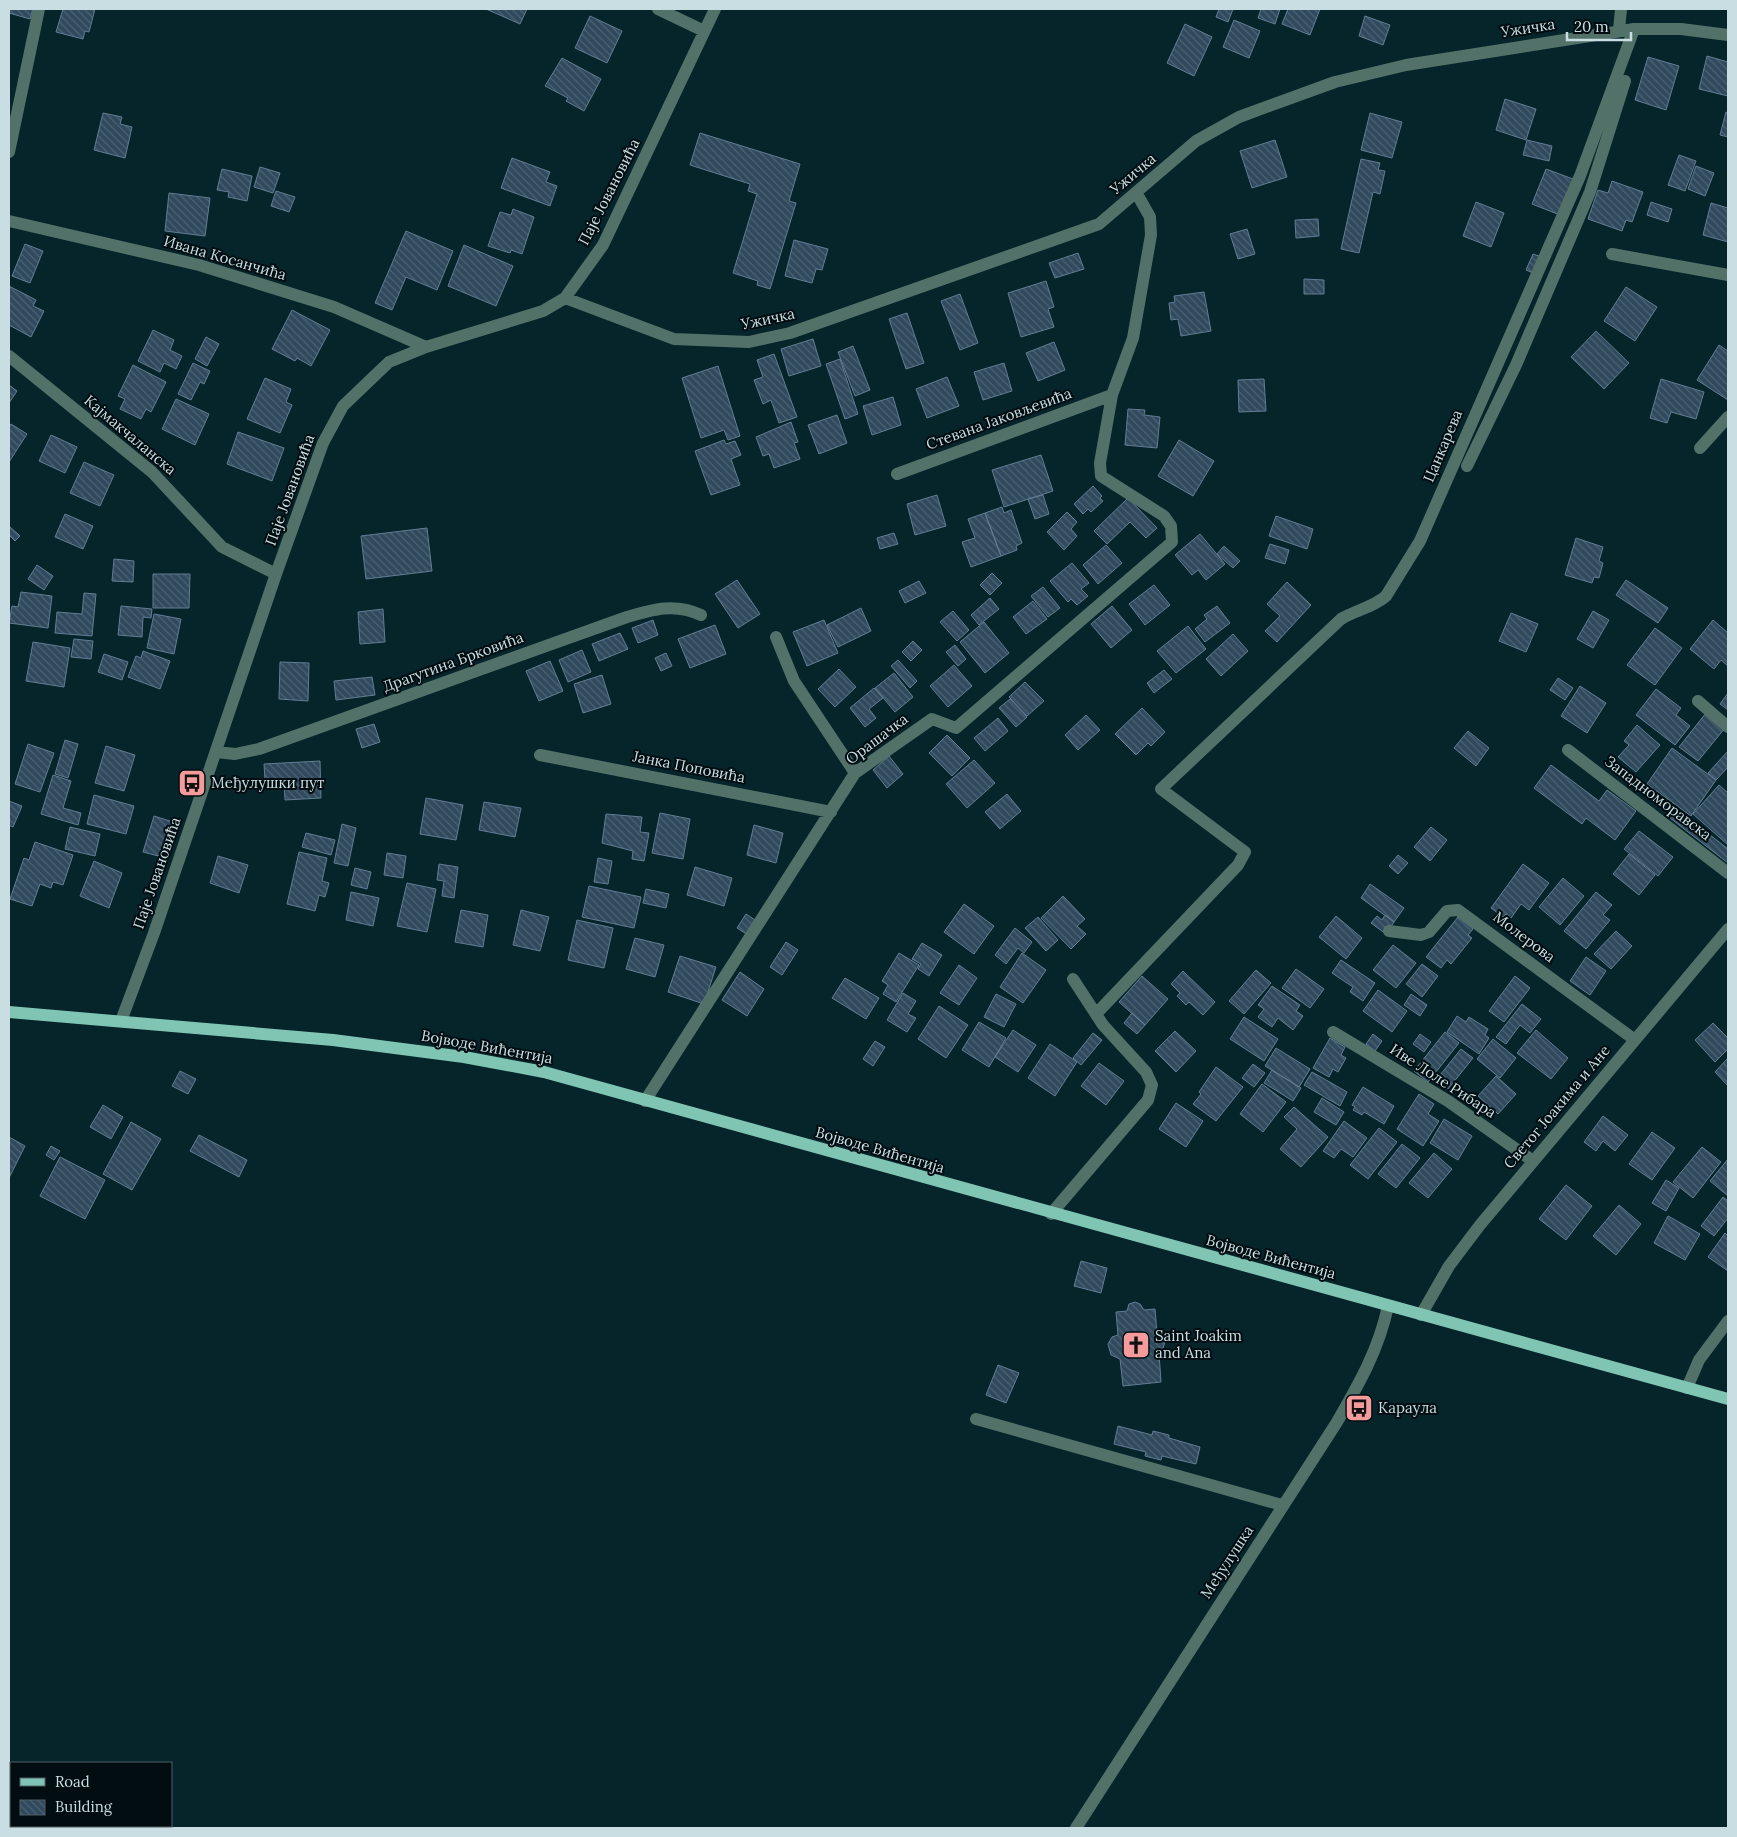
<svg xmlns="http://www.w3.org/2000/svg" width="1737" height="1837" font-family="Lora,serif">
<defs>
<pattern id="building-back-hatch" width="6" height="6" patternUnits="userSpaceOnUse" patternTransform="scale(1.25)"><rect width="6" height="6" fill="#2f495d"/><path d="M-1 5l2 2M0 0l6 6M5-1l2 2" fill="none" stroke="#4c6374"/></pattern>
</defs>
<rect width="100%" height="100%" fill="#05252b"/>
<path fill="url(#building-back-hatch)" stroke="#627d94" d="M9,9H33L30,19L9,13Z
M63,9H95L89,32L85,31L83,39L56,32Z
M486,9H527L520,24Z
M1219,9H1233L1228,22L1216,17Z
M1261,9H1280L1275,24L1258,18Z
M1288,9H1320L1310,35L1282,24Z
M590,16L622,31L607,63L575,48Z
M1365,16L1390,25L1383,45L1359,36Z
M1234,20L1260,31L1249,58L1223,47Z
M1185,24L1212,37L1194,76L1167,63Z
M1707,56L1728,62V96L1699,89Z
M1648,57L1679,66L1666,110L1635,100Z
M562,58L601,79L584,111L566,101L568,98L545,86Z
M1505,99L1536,109L1526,140L1496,130Z
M1726,112L1728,113V137L1720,135Z
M103,113L122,117L120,124L132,127L125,158L94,150Z
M1370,113L1402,122L1392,158L1361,150Z
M700,133L800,164L789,201L796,203L770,289L757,285L758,281L733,273L757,194L748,191L750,184L690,165Z
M1275,140L1287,177L1252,188L1240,151Z
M1527,140L1552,146L1549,161L1523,155Z
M1679,155L1696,161L1685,191L1668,185Z
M512,158L550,172L546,182L557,186L550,206L501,188Z
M1361,159L1380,163L1378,170L1385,171L1380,194L1373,192L1359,253L1341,249Z
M1696,166L1714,173L1705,196L1688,189Z
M260,167L280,173L273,193L254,187Z
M222,169L252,176L247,201L228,197L229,192L217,190Z
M1546,169L1573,179L1560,215L1532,204Z
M1612,181L1643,192L1632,222L1626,220L1622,231L1588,219L1598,190L1608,193Z
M276,191L295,197L289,212L271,206Z
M169,193L210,198L205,236L165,231Z
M1476,202L1504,213L1491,247L1463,236Z
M1651,202L1672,209L1668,222L1647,215Z
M1711,203L1728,208V242L1703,235Z
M513,209L534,217L522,254L511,250L510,253L488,246L500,212L511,215Z
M1318,219L1319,236L1296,238L1295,220Z
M1247,229L1255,254L1238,259L1230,234Z
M406,231L453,251L437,290L406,277L392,310L375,303Z
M794,240L828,249L822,270L816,269L812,283L785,276Z
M25,244L43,251L30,283L12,276Z
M464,245L513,266L496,306L448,286Z
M1078,253L1084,269L1055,278L1049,263Z
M1533,254L1542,257L1535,274L1526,270Z
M1304,279L1324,280V294H1304Z
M1046,281L1054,307L1048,309L1054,327L1021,337L1008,293Z
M9,286L36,300L33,306L44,311L31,337L9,325Z
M1626,287L1657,307L1635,341L1604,321Z
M1204,292L1211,331L1181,336L1178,319L1171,320L1169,303L1175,302L1174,296Z
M960,294L978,343L960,350L941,301Z
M292,310L330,330L311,366L297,358L295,361L272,349Z
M907,313L924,363L906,369L889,319Z
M153,330L174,340L170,350L182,356L176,369L164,363L160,372L138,361Z
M1596,331L1629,363L1604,389L1571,357Z
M206,337L219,344L207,366L195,359Z
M813,339L821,366L789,376L781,349Z
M1054,342L1065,370L1038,381L1026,353Z
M1719,345L1728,351V400L1697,380Z
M853,346L870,390L855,396L838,352Z
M774,354L797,417L779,423L771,400L763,404L754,380L763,377L757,360Z
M840,359L858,414L845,419L826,364Z
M193,363L210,371L204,384L200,382L191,400L178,394Z
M1004,363L1012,391L983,400L974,372Z
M133,365L166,382L151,412L146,409L141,419L120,409L125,399L118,396Z
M718,366L740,436L728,440L724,430L701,438L682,378Z
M947,377L959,406L927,418L916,389Z
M265,378L291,389L286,402L292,405L280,433L247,419Z
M1264,379L1266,411L1239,412L1238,380Z
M1661,379L1704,392L1696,419L1671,412L1667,423L1650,418Z
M9,385L17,391L9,403Z
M893,397L901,425L872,435L863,406Z
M176,399L209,414L195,445L162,429Z
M1128,409L1145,410L1144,415L1160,417L1157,448L1125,445Z
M837,415L847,443L819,454L808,425Z
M791,422L798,442L794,443L800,459L774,468L769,454L763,456L756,437Z
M11,424L27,434L9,462V428Z
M238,432L284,448L272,481L227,464Z
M51,435L77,447L65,473L39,461Z
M724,440L726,444L735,441L741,455L731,459L740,485L711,495L695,451Z
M1179,440L1214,461L1193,496L1158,476Z
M1041,455L1053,491L1004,507L992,470Z
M84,462L114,475L100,506L70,493Z
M1093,486L1102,496L1100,498L1103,501L1091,512L1088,509L1083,514L1074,504Z
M937,495L946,526L915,535L907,504Z
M1043,495L1049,514L1035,519L1028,499Z
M1128,498L1157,528L1146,538L1130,522L1107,544L1094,531Z
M1002,507L1004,513L1011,510L1022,543L1016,546L1017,550L1001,556L985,513Z
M1067,512L1077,522L1071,529L1077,536L1064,550L1047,532Z
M985,513L1001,556L971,567L962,542L975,538L968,519Z
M65,514L93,526L83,549L55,537Z
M1276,516L1313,529L1307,549L1269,536Z
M9,526L20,536L15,541L9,535Z
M427,528L432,571L366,579L361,536Z
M894,533L898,544L880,549L877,538Z
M1200,534L1225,564L1206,580L1198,570L1192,575L1175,555Z
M1576,538L1603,547L1599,561L1603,563L1599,578L1594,577L1592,583L1565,575Z
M1270,544L1289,550L1285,564L1265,558Z
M1106,545L1122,563L1098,584L1083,565Z
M1224,546L1240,561L1233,568L1217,554Z
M114,559L134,561L133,582L112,581Z
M1072,563L1089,583L1081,589L1088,596L1077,605L1071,599L1068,602L1050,581Z
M37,565L53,576L44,590L28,579Z
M992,573L1002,583L990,595L980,585Z
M153,574H190L189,608H153Z
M737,580L760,614L738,628L715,594Z
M1626,580L1668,608L1658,623L1616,595Z
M919,581L926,593L905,603L899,591Z
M1287,582L1311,605L1277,642L1265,631L1280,616L1267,604Z
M1154,585L1170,605L1145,625L1129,604Z
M1043,587L1060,608L1048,617L1031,596Z
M21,592L52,596L48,628L9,623L12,606L18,607Z
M84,593L96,594L92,636L55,633L57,612L82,614Z
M990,598L999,609L979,625L971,615Z
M1033,601L1047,619L1026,634L1013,617Z
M121,606L152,609L151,618L143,617L142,637L118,635Z
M1112,606L1132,630L1111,648L1091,624Z
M1217,606L1230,623L1205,642L1195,629L1207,619L1204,615Z
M861,608L871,631L838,647L827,625Z
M383,609L385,642L360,644L358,612Z
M953,611L969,630L957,641L940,622Z
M1593,611L1609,620L1593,648L1577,639Z
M1511,613L1538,624L1526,652L1499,641Z
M154,614L181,619L174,654L147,648Z
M653,620L658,635L638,643L632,628Z
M824,620L838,653L807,666L793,632Z
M1713,620L1728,633V666L1721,660L1714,669L1690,649Z
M984,622L1009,653L985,673L960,642Z
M715,625L726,654L690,668L678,639Z
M1188,626L1206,649L1176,673L1157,651Z
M1655,628L1682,648L1655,685L1627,665Z
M620,633L628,649L599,661L592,644Z
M1233,634L1248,651L1221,676L1206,659Z
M74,639L93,641L91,659L71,657Z
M913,641L922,650L911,661L902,652Z
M33,642L70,648L64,687L26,681Z
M955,645L966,659L958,666L946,652Z
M582,650L591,672L568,682L559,660Z
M143,651L170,661L160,689L128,677L136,656L141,658Z
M666,653L672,666L661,671L655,658Z
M104,654L128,662L122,680L98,672Z
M898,660L917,681L910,688L891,666Z
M550,661L563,691L539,701L526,671Z
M280,662L309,663L308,701L279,699Z
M954,665L972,686L948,707L930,686Z
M839,669L856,687L835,707L818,689Z
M1164,670L1172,679L1154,693L1147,683Z
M894,673L913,697L895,712L875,688Z
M602,675L611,704L583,713L574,684Z
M372,677L375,695L336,700L334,681Z
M1558,678L1573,688L1565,700L1550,690Z
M1025,682L1044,701L1027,716L1009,697Z
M1580,686L1606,703L1587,733L1561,716Z
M874,688L883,698L869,709L876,718L865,727L850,708Z
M1656,689L1681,708L1676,715L1690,726L1675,745L1636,715Z
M1728,693V710L1720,704Z
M1010,699L1027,717L1016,727L999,708Z
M1142,708L1165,732L1151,746L1148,743L1136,755L1115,734Z
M1706,713L1725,728L1698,761L1679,747Z
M1086,715L1100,730L1078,750L1065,735Z
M998,718L1008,731L985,751L974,738Z
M374,724L380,742L362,748L356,729Z
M1637,725L1660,745L1636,772L1618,757L1629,745L1624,741Z
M1468,731L1489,748L1476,766L1454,748Z
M947,735L970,758L952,776L929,753Z
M65,740L78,744L68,778L55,774Z
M28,744L54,753L40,792L15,784Z
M106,746L135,755L124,791L95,783Z
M1672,748L1716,780L1691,816L1647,784Z
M1728,751V767L1716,780L1708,773Z
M889,756L903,774L887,788L873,770Z
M974,760L995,783L967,808L946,784Z
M320,761L321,798L285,800L284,779L265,780L264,764Z
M1551,765L1599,801L1607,790L1636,811L1615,840L1586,818L1582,824L1534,788Z
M53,775L71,781L63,808L81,813L78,825L41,814Z
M1719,785L1728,793V845L1693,814Z
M1007,794L1021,811L1000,829L985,812Z
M94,795L134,806L126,834L87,824Z
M426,798L463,805L456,840L420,834Z
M9,801L22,806L13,827L9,825Z
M484,802L521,808L515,837L479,830Z
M1677,809L1728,849V863L1670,818Z
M660,813L690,819L683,859L652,853Z
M606,814L642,817L640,832L649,833L644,861L632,859L633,851L602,843Z
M154,816L173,822L162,857L143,852Z
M342,824L356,828L348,866L334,863Z
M754,825L783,833L776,863L747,855Z
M70,827L100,834L95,856L65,849Z
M1431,827L1447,840L1430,861L1414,847Z
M1639,831L1673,857L1658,876L1624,849Z
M306,833L335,840L331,855L302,847Z
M35,842L73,855L63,885L53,882L51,888L40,884L32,906L10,899L24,858L29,860Z
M299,852L327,858L322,881L329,883L325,897L319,895L315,911L287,904Z
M387,853L406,856L403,878L384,875Z
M1629,854L1655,875L1639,895L1613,874Z
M1398,855L1408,863L1398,874L1389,866Z
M218,856L248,865L239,893L210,883Z
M598,858L612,861L608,884L594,882Z
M94,861L122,873L109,908L80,896Z
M439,864L458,867L454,898L442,896L444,881L437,880Z
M1523,864L1549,883L1529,910L1521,904L1511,918L1506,914L1503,917L1491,908Z
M695,867L732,878L724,906L687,895Z
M355,868L371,872L367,889L351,885Z
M1563,878L1584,896L1560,925L1539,907Z
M407,883L436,889L427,932L397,926Z
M1370,884L1404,908L1394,922L1361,898Z
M589,886L641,897L634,928L582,917Z
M646,889L669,894L666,908L643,903Z
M351,892L379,898L373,926L346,920Z
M1596,892L1612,905L1603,915L1610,920L1586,949L1564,931Z
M1063,896L1085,919L1077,926L1086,934L1071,949L1041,918Z
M964,904L994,926L974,954L944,932Z
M461,910L488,915L483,947L455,942Z
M521,910L549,917L540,951L513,945Z
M746,914L758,922L748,935L737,928Z
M1385,915L1394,922L1386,934L1371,923L1377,916L1382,920Z
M1336,916L1362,938L1346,959L1319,937Z
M1038,917L1058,940L1046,951L1025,928Z
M1458,917L1473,929L1468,935L1472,938L1451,964L1447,960L1441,968L1426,957Z
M577,920L613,928L604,968L568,960Z
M1015,928L1032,942L1024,953L1018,948L1006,964L995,955Z
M1616,931L1632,946L1611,969L1594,954Z
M635,938L664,945L655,977L626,969Z
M786,942L798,950L782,975L770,967Z
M922,943L942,955L929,976L918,969L921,964L912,959Z
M1393,945L1416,963L1396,988L1373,970Z
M899,953L919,965L896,1002L883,994L888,985L882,981Z
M1022,953L1046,970L1023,1003L1000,987Z
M680,956L716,967L704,1004L668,992Z
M1586,957L1606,971L1590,995L1570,981Z
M1341,960L1375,983L1363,1001L1350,992L1353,987L1332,973Z
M1422,964L1438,976L1422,997L1406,984Z
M959,965L977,978L959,1005L940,993Z
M1296,969L1324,989L1310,1008L1282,988Z
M1256,970L1271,983L1244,1014L1229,1001Z
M1183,971L1215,1002L1203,1015L1189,1002L1186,1005L1177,996L1180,993L1171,984Z
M740,972L764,989L747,1016L722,1000Z
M1142,976L1168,999L1145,1025L1119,1002Z
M1515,976L1530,988L1504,1022L1489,1011Z
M845,978L879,998L866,1019L832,998Z
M1272,986L1300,1005L1296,1011L1303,1016L1293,1030L1278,1018L1272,1027L1258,1017L1264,1009L1258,1005Z
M1378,990L1407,1011L1392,1032L1363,1011Z
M903,993L916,1001L908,1014L916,1018L907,1032L887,1020Z
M996,994L1016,1004L1004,1027L984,1017Z
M1411,994L1427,1005L1420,1016L1404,1005Z
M1522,1004L1541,1019L1530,1033L1520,1025L1506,1044L1496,1037Z
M939,1006L968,1025L946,1058L918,1039Z
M1132,1013L1145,1025L1137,1034L1124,1023Z
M1457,1016L1466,1022L1469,1017L1488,1029L1485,1035L1489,1038L1479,1054L1447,1032Z
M1244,1017L1278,1039L1264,1061L1230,1039Z
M979,1022L1006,1038L989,1067L962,1050Z
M1713,1023L1728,1038V1049L1715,1062L1695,1040Z
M1013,1030L1036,1045L1018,1072L995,1057Z
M1536,1030L1568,1058L1551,1079L1517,1053Z
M1175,1031L1196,1051L1176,1072L1155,1051Z
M1445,1032L1459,1043L1428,1082L1414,1071Z
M1093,1033L1102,1040L1081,1065L1073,1058Z
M1373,1034L1382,1041L1375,1051L1366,1044Z
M1420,1034L1431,1042L1424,1052L1413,1044Z
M1330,1038L1345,1047L1341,1055L1346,1058L1338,1072L1333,1069L1329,1077L1313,1068Z
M1493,1039L1516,1058L1500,1078L1477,1059Z
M875,1041L885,1047L873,1066L863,1059Z
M1050,1044L1077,1062L1055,1096L1028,1078Z
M1276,1048L1310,1069L1299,1087L1265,1066Z
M1461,1049L1473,1058L1448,1089L1436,1080Z
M1728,1058V1086L1715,1072Z
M1099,1063L1124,1081L1106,1105L1081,1086Z
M1253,1064L1265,1073L1254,1087L1242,1078Z
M1216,1067L1243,1087L1216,1121L1193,1104L1201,1094L1199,1092Z
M1272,1070L1301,1088L1293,1101L1264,1083Z
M180,1071L196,1079L188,1094L172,1086Z
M1312,1072L1347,1092L1340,1106L1304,1085Z
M1496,1076L1516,1094L1498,1114L1478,1096Z
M1262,1084L1286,1102L1263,1132L1240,1114Z
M1363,1087L1394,1106L1384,1124L1364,1112L1362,1115L1353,1110L1355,1107L1352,1105Z
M1419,1094L1434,1104L1428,1114L1439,1121L1423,1146L1397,1129Z
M1322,1098L1344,1112L1336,1125L1314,1112Z
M1176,1103L1203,1121L1186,1147L1159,1129Z
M103,1105L123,1117L111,1139L90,1127Z
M1294,1107L1328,1137L1301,1167L1280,1149L1297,1129L1284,1117Z
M1603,1116L1628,1135L1615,1151L1603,1141L1596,1151L1584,1142Z
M1444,1119L1472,1136L1458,1160L1430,1143Z
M1344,1121L1367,1138L1353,1157L1341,1149L1334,1158L1323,1151Z
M131,1122L161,1139L132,1190L103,1174Z
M1379,1128L1397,1142L1368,1179L1350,1165Z
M1652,1132L1675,1148L1652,1180L1629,1164Z
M199,1135L247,1160L239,1177L190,1151Z
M9,1137L25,1146L9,1178Z
M1402,1144L1420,1158L1396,1188L1378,1174Z
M51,1146L60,1151L54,1160L46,1155Z
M1702,1147L1721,1162L1693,1198L1673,1182Z
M1434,1153L1452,1169L1428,1198L1409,1183Z
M60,1157L105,1180L85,1219L40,1196Z
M1728,1159V1196L1710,1181Z
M1666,1180L1679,1188L1666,1211L1652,1203Z
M1566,1185L1592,1206L1566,1240L1539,1219Z
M1723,1197L1728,1201V1218L1714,1236L1701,1226Z
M1619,1205L1641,1224L1616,1255L1593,1236Z
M1668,1216L1700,1234L1685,1260L1654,1243Z
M1725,1233L1728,1236V1271L1708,1257Z
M1081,1261L1107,1268L1101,1293L1074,1286Z
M1135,1302L1140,1304L1144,1310L1155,1309L1157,1333L1162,1336L1165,1342L1163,1348L1159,1353L1161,1382L1123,1386L1120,1359L1111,1355L1108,1344L1112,1337L1118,1335L1116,1312L1127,1311L1129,1304Z
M998,1365L1019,1373L1006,1403L986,1395Z
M1118,1426L1152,1435L1153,1431L1169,1435V1438L1200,1447L1196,1464L1162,1456L1161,1460L1145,1456L1146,1452L1114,1444Z"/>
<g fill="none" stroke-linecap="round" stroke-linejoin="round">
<path stroke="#527269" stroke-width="12" d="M658,9L704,31
M1619,30L1621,9
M9,152L39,9
M9,221L199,265L334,307L426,347
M1612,254L1728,275
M565,298L674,339L749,342L790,333L1099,224L1196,141L1239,117L1335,82L1406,65L1634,29H1681L1728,35
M9,356L152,472L222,547L276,574
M1700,448L1728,417
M1467,466L1516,365L1590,192L1625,81
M897,474L1112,395
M776,637L794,681L855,773
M1698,701L1728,727
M1568,750L1728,873
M216,752L235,754L259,749L627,617C654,609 675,603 701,615
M540,755L831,812
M1389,931L1421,935L1429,932L1447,911L1458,910L1635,1040
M1096,1014L1238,865L1245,852L1161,789L1341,619C1356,610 1374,607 1386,596L1420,541L1580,176L1634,29
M121,1021L154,933L276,574L323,443L343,406L389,362L426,347L543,311L565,298L603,245L715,9
M1333,1032L1448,1101L1533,1161
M645,1101L855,773L932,719L956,728L1172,542L1171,526L1164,516L1101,476L1100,463L1112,395L1133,338L1151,235L1150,217L1137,194
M1051,1214L1148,1100L1152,1085L1146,1072L1103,1025L1073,979
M1421,1315L1449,1266L1480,1225L1728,929
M1687,1388L1699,1360L1728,1321
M976,1419L1282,1505
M1076,1828L1337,1422C1359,1384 1379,1349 1388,1306"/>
<path stroke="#80c5b3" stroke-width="12" d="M9,1012L333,1040L464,1057L544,1072L1728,1399"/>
</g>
<defs>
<g id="bus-square" transform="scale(1.4375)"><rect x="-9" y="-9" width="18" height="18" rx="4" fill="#f59b9c" stroke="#010d10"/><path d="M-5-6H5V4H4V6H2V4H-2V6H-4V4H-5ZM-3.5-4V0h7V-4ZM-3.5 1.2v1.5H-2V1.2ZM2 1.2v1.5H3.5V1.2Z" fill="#111"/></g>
<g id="church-square" transform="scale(1.4375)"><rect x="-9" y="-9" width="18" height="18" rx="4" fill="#f59b9c" stroke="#010d10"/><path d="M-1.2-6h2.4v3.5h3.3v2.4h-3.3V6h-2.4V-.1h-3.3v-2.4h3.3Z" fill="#111"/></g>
</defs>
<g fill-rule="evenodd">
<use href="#bus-square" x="192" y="783"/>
<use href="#church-square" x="1136" y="1345"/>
<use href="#bus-square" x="1359" y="1408"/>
</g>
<g text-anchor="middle" stroke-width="4" stroke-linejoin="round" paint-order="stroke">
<g font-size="15" fill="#c9dee2" stroke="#010d10">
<text transform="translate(1528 28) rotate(-9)" y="5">Ужичка</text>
<text transform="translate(1133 174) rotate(-40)" y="5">Ужичка</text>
<text transform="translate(609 192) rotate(-63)" y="5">Паје Јовановића</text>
<text transform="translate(225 258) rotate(16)" y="5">Ивана Косанчића</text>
<text transform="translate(768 319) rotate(-12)" y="5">Ужичка</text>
<text transform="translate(999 419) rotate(-20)" y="5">Стевана Јаковљевића</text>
<text transform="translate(130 435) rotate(40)" y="5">Кајмакчаланска</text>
<text transform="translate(1443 446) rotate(-67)" y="5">Цанкарева</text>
<text transform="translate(290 490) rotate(-70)" y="5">Паје Јовановића</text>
<text transform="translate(453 662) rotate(-20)" y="5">Драгутина Брковића</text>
<text transform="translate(877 739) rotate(-37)" y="5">Орашачка</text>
<text transform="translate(689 767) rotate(11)" y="5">Јанка Поповића</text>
<text transform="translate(1658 798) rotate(37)" y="5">Западноморавска</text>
<text transform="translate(157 873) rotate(-71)" y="5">Паје Јовановића</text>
<text transform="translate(1524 937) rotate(37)" y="5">Молерова</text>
<text transform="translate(487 1047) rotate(10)" y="5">Војводе Вићентија</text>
<text transform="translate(1443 1081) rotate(33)" y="5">Иве Лоле Рибара</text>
<text transform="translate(1557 1107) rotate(-50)" y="5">Светог Јоакима и Ане</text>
<text transform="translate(880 1150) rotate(16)" y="5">Војводе Вићентија</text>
<text transform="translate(1271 1257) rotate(15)" y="5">Војводе Вићентија</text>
<text transform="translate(1227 1562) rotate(-57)" y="5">Међулушка</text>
</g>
<g font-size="15" fill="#c9dee2" stroke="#010d10" text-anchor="start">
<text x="211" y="788">Међулушки пут</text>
<text x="1155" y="1341">Saint Joakim<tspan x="1155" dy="17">and Ana</tspan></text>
<text x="1378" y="1413">Караула</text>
</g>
</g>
<rect width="1737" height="1837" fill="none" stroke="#c9dee2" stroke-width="20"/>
<rect x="10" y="1762" width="162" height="65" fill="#010d10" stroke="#516164"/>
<rect x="20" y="1778" width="25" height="8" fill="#80c5b3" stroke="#516164"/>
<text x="55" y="1787" font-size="15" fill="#c9dee2">Road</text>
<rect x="20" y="1800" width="25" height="15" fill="url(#building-back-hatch)" stroke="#516164"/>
<text x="55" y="1812" font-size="15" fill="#c9dee2">Building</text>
<path d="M1567 32v8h64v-8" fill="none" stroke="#c9dee2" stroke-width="2.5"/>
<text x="1574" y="32" font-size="15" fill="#c9dee2" stroke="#010d10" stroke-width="4" paint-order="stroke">20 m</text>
</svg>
